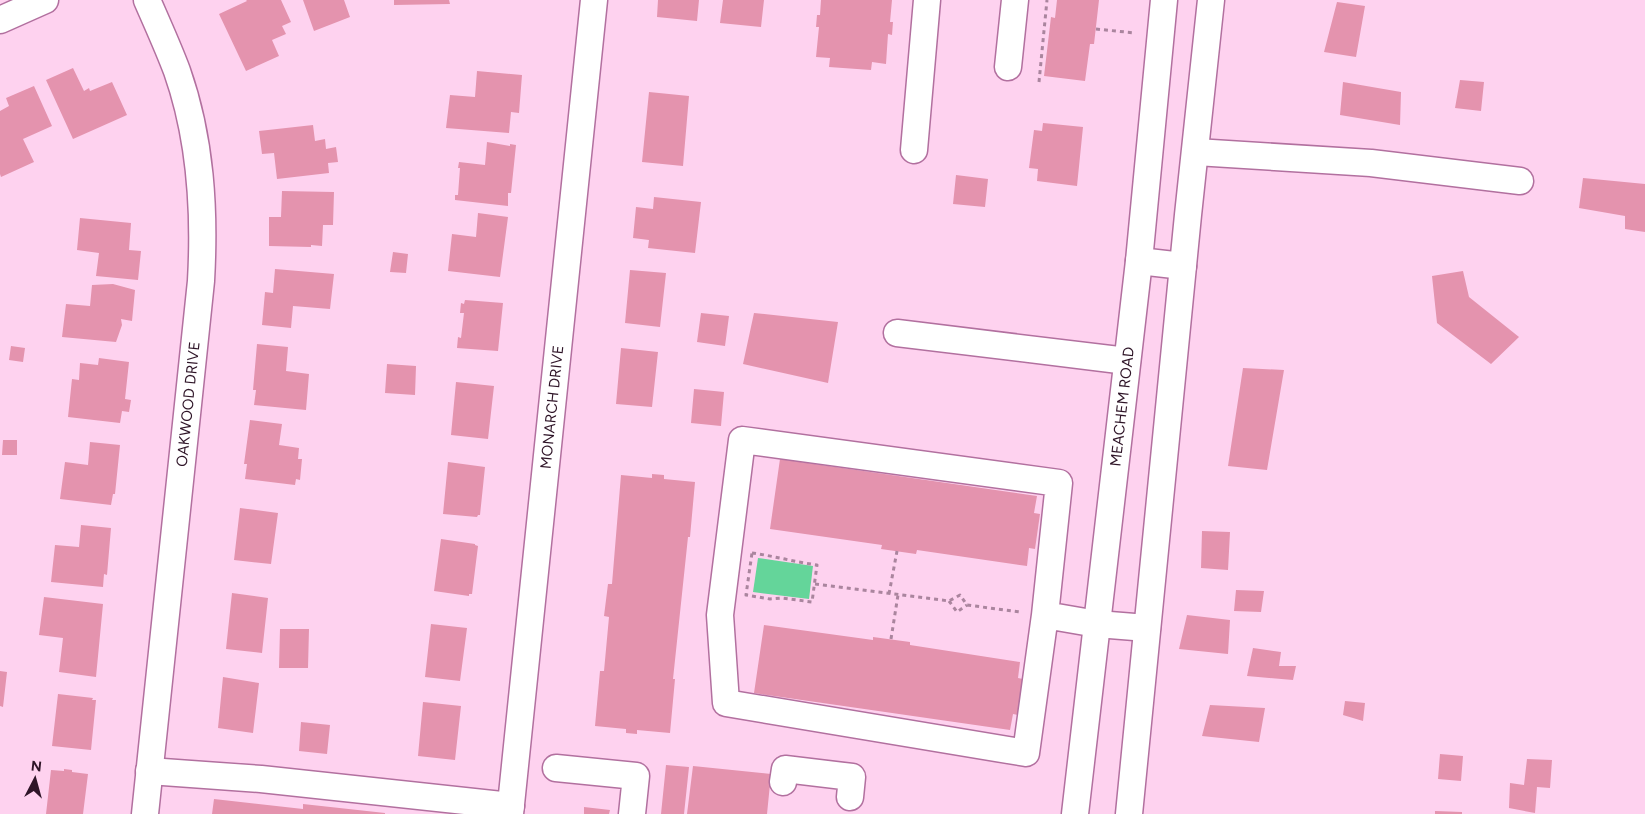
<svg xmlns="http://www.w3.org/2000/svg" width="1645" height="814" font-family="Figtree,sans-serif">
<rect width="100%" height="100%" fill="#fed2ef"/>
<path fill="#64d59a" d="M758,558L813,566L809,599L753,592Z"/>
<path fill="#e493ae" d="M246,0H281L291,22L282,26L286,34L272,40L279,56L246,71L219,14L247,1Z
M303,0H344L350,17L314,31Z
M394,0H449L450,4L394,5Z
M658,0H699L697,21L657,17Z
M723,0H764L761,27L720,23Z
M821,0H892L890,22H893L892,35L888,34L886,64L872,62L871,70L829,67L830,58L816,57L819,27H816L817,15H820Z
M1057,0H1099L1094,44H1090L1085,81L1044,76L1051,17L1055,18Z
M1337,2L1365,6L1356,57L1324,52Z
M73,68L84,91L89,88L90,91L112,82L127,115L73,139L46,80Z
M477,71L522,75L519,113L511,112L509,133L446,128L450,95L475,97Z
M1460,80L1484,82L1481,111L1455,108Z
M1343,82L1401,92L1400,125L1340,115Z
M34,86L52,126L23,139L34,162L1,177L0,174V111L9,106L6,98Z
M649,92L689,96L683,166L642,162Z
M1043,123L1083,127L1077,186L1037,181L1038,169L1029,168L1034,130L1042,131Z
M313,125L315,141L325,139L326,149L336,147L338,162L328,163L329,173L277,179L274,153L262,154L259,131Z
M487,142L510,146V144L516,145L511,193H508V206L455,200V195H458L460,168H458L459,162L485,165Z
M956,175L988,179L985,207L953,204Z
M1583,178L1645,184V232L1625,229V216L1579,208Z
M282,191L334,192L333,225H323L322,246L311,245V247L269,246V217H281Z
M654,197L701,202L695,253L648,248L649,240L633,238L636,207L653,209Z
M478,213L508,217L500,277L448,271L452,234L476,237Z
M80,218L131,223L129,250L141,251L138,280L96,276L99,253L77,250Z
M393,252L408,254L406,273L390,272Z
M275,269L334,274L330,309L293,306L291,328L262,325L265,292L273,293Z
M630,270L666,273L660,327L625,323Z
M1463,271L1469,297L1519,337L1491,364L1437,323L1432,276Z
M113,284L135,290L132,321L121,319L122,325L116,342L62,337L66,304L90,306L92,285Z
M465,300L503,303L498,351L457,348L458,337L461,338L464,313H460L461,303L464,304Z
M701,313L729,316L725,346L697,342Z
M754,313L838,322L828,383L743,364Z
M257,344L288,347L286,371L309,374L306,410L254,405L256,390H253Z
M11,346L25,348L23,362L9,360Z
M621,348L658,352L652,407L616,404Z
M99,358L129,362L125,399L131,400L129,412L122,411L120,423L68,417L72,379L79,380L80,363L98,365Z
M387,364L416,366L415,395L385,393Z
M1243,368L1284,370L1267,470L1228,466Z
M456,382L494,386L488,439L451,435Z
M694,389L724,392L721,426L691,423Z
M250,420L282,424L279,445L299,448L298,459H302L300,480L296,479L295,485L245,479L247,464H244Z
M3,440H17V455H2Z
M90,442L120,445L115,494H113L111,505L60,499L65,462L88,465Z
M780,459L1037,496L1034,513L1040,514L1035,549L1029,548L1027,566L917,550L916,554L881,549L882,545L770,529Z
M448,462L485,467L480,515H478L477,517L443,514Z
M652,474L664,475V479L695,482L690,537H688L673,679H675L670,733L637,730V734L626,733V729L595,726L600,671H604L609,617L604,616L608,584H612L621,475L652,478Z
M240,508L278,513L271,564L234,560Z
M81,525L111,528L107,575L104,574L103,587L51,582L55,545L79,547Z
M1202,531L1230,532L1228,570L1201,568Z
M441,539L475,544V545L478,546L472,594H469V596L434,591Z
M1236,590L1264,591L1261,612L1234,611Z
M232,593L268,598L262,653L226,649Z
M44,597L103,604L96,677L59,672L63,638L39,635Z
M1187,615L1230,620L1228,654L1179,649Z
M431,624L467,628L460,681L425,677Z
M764,625L873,640V637L910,642V645L1020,662L1018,678L1023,679L1018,715L1013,714L1010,730L754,693Z
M280,629H309L308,668H279Z
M1253,648L1281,652L1279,666H1296L1293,680L1247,676Z
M0,671L7,672L3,707L0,706Z
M223,677L259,683L253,733L218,728Z
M58,694L93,698L92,700H96L91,750L52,746Z
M1345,701L1365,703L1363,721L1343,715Z
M423,702L461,706L455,760L418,756Z
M1210,705L1265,708L1259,742L1202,736Z
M301,722L330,725L327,754L299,751Z
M1440,754L1463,756L1461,781L1438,779Z
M1527,759L1552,760L1550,788L1537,787L1535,813L1509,808L1510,783L1524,785Z
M666,765L689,767L684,814H661Z
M693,766L771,774L767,814H687Z
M64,769L72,770V772L88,774L83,814H46L51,770L64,771Z
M214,799L303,809V804L385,813V814H212Z
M584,807L610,810L609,814H584Z
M1435,811L1462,812V814H1435Z"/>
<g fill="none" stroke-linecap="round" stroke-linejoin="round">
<g stroke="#b2709f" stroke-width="29">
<g id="minor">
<path d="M0,20L45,0"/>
<path d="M1008,67L1015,0"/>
<path d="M914,150L927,0"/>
<path d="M1196,152L1371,163L1520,181"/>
<path d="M1139,261L1183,266"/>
<path d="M897,333L1127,361"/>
<path d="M1045,615L1059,483L742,440L720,615L726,703L1026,753L1045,615L1097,624L1147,628"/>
<path d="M556,768L636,776L632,814"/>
<path d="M149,771L261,779L511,806"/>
<path d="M783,782L785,769L852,777L850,797"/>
<path id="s1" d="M145,814L201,281C205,210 201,139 177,71C168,47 157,23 147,0"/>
<path id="s2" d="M510,814L594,0"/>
<path id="s3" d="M1075,814L1139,261L1164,0"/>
<path d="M1129,814L1188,215L1211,0"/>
</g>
</g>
<path stroke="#aa859e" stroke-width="3" stroke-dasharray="4 4" stroke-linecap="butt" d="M1096,29L1135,33
M1039,82L1047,0
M752,553C774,556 795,562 817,565L812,602L782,598L770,599L746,595Z
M815,584L949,601L960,595L967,605L1020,612
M889,594L897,551
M949,601L957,612L967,605
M891,639L898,595"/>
<use href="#minor" stroke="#fff" stroke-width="26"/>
</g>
<g text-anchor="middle" stroke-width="4.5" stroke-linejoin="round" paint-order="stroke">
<g font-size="15" fill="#2f1528" stroke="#fed2ef">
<text dy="5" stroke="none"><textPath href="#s1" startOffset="412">OAKWOOD DRIVE</textPath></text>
<text dy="5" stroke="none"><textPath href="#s2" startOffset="409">MONARCH DRIVE</textPath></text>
<text dy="5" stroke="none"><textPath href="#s3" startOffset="410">MEACHEM ROAD</textPath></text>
</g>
</g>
<g transform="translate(35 779) rotate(6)" stroke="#fed2ef" stroke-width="4" paint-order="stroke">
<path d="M0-4L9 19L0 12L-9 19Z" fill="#2f1528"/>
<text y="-8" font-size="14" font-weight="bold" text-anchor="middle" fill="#2f1528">N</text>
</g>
</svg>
